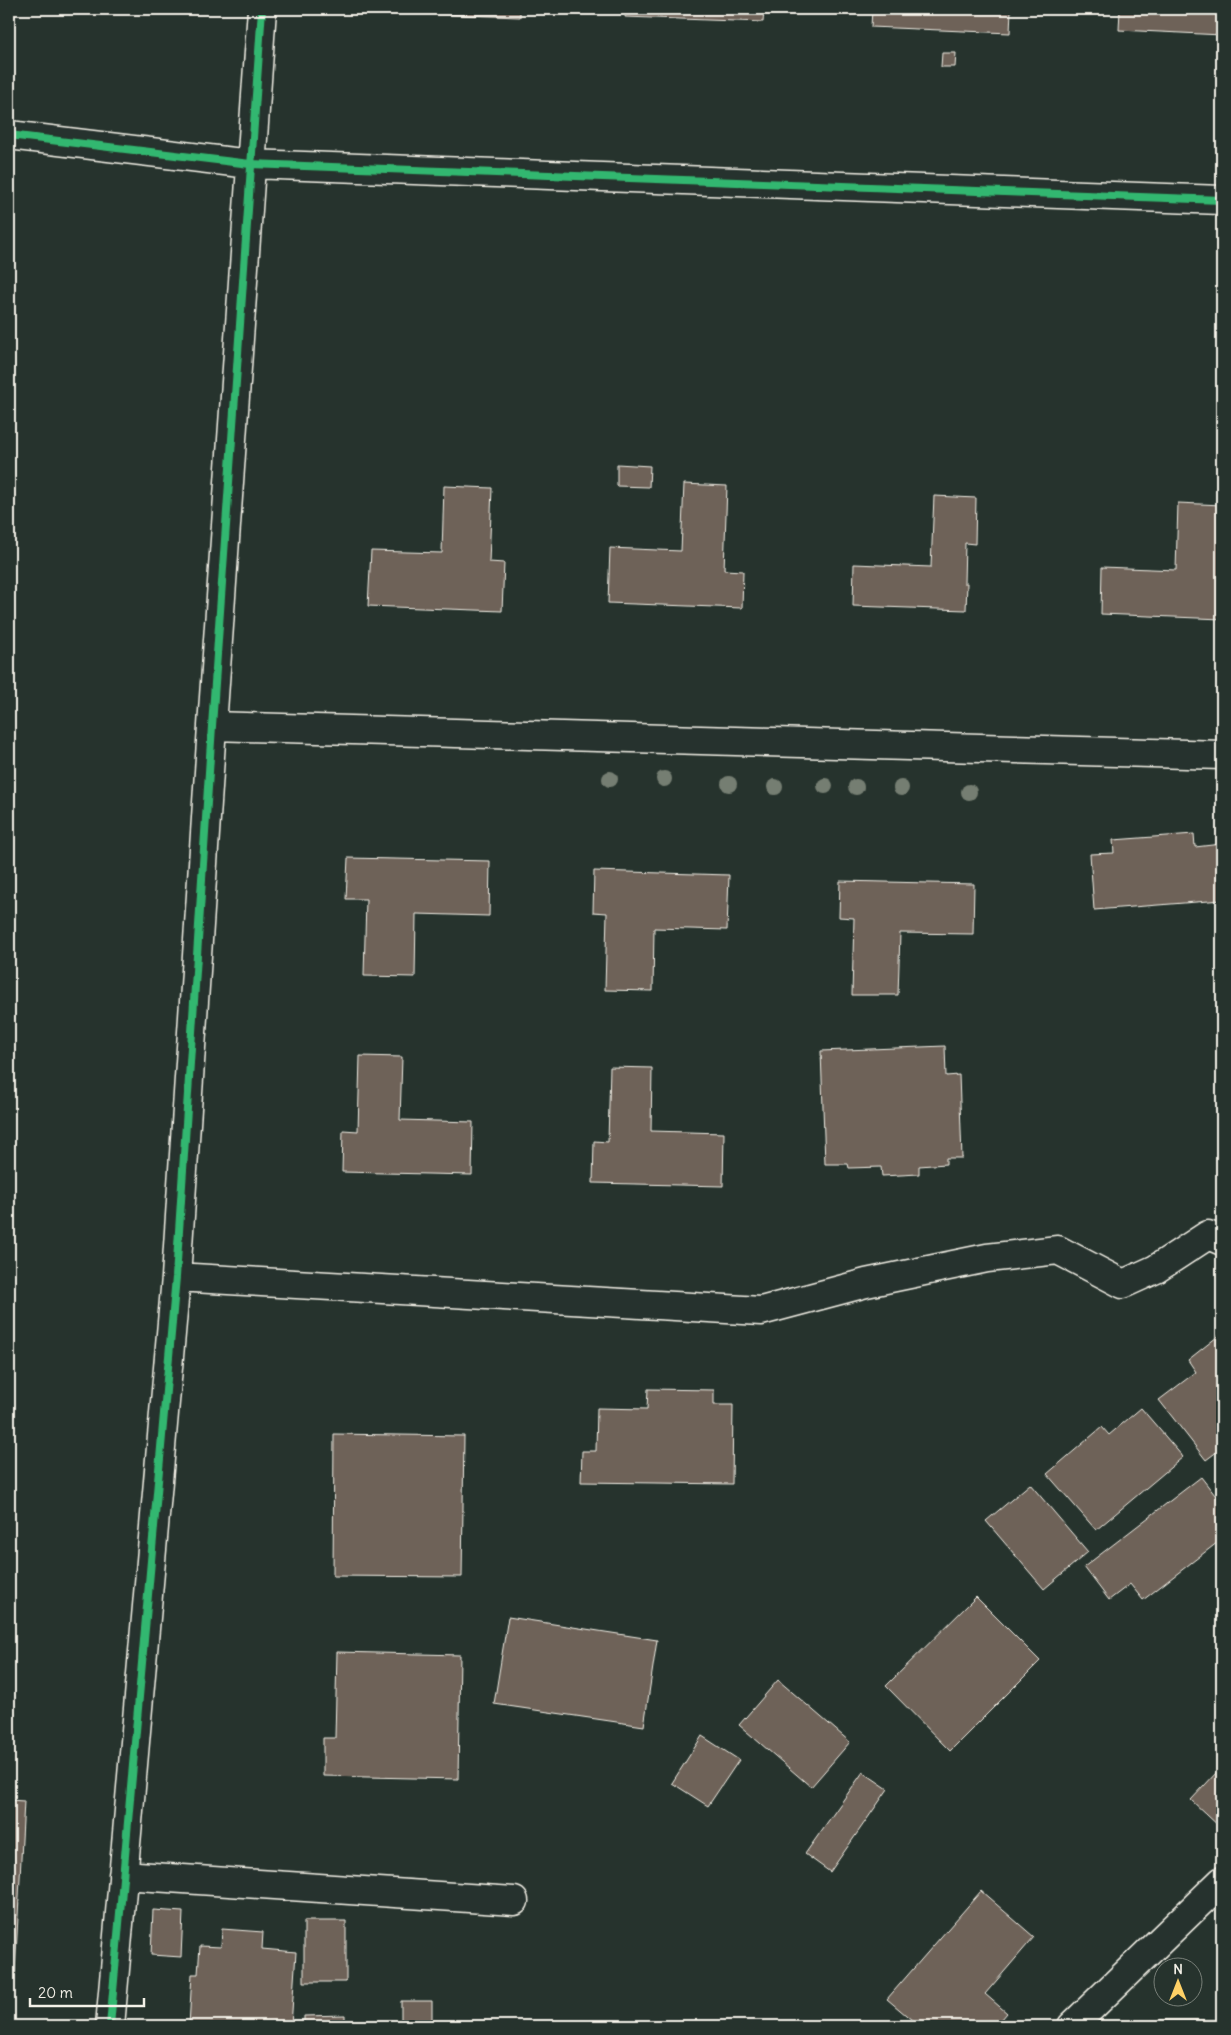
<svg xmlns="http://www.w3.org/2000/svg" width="1231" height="2035" font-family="Delius,sans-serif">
<rect width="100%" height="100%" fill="#26332d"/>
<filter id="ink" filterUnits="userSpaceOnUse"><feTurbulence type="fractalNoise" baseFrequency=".02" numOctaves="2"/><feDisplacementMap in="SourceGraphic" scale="10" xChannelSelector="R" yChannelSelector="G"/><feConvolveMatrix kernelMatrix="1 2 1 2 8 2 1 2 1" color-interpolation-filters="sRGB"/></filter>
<g filter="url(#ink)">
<path fill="#6e6259" stroke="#f4f1e8" d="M378,9H520V17L378,12Z
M626,9H764L763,22L625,17Z
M872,9H1011L1010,33L871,27Z
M1120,9H1222V35L1119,30Z
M942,53H956L955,67H941Z
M617,464L650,466L649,487L617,486Z
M684,484L727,486L724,570L743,571L742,608L608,603L610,548L681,551Z
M444,486L492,488L489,562L504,563L502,611L368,606L371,551L442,553Z
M934,496L976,498L975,544L965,543L964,583H967L966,610L853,606L854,564L931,567Z
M1178,503L1222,505V619L1101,614L1102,567L1176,570Z
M1194,834L1195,847L1221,844L1222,900L1094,910L1090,854L1114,853L1113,840Z
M348,858L490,861L489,916L416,914L415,977L364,976L366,899H346Z
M594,871L729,875L727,930L654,928L653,991L605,990L607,913L593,912Z
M840,881L974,884L973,934L900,933L898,995H852L854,918L839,917Z
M945,1046L946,1076L959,1075L962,1158H946V1164L919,1166V1174L882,1176L881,1167L849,1168L848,1164H825L821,1051Z
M360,1056L402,1057L400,1120L473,1122L472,1175L342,1172L343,1130L358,1131Z
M610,1067L652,1068L651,1131L724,1133L723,1186L593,1183L594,1141L608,1142Z
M1222,1333V1448L1206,1460L1159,1400L1196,1372L1188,1360Z
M648,1389L714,1390V1405H733L732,1484L581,1482L582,1451H596L597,1408L647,1409Z
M1141,1408L1183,1457L1096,1530L1047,1474L1102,1427L1109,1435Z
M334,1434L464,1436L462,1577L333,1576Z
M1201,1477L1222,1504V1539L1143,1600L1130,1584L1109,1600L1084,1567Z
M1030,1484L1088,1552L1044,1589L986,1521Z
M976,1597L1040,1661L950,1751L886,1686Z
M508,1617L657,1640L644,1726L494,1704Z
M337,1652L460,1655L458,1779L323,1776V1738H335Z
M778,1680L850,1742L811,1787L739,1725Z
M702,1736L739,1760L708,1806L672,1783Z
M863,1772L888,1789L830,1872L805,1854Z
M1217,1772L1222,1777V1829L1191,1800Z
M9,1800L24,1801L15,1974H9Z
M981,1891L1034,1937L985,1994L1007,2013L996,2026H919L887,1999Z
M153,1910L183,1912L181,1957L151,1955Z
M304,1921H346V1982H304Z
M222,1929L263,1932L262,1949L296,1952L291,2026H189L192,1974H198L200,1946L221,1947Z
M401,2001H432V2026H401Z
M345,2015V2026H304V2016Z
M1160,2020H1222V2026H1160Z"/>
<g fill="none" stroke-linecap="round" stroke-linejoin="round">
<g stroke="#f4f1e8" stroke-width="31">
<path id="minor" d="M9,135L250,164L1222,200
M212,726L1222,755
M176,1277L761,1311L866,1283L987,1258L1058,1250L1123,1284L1156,1269L1208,1235L1222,1241
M123,1875L514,1901
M110,2026L176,1277L212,726L262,9
M1072,2026L1222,1881"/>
</g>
<use href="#minor" stroke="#26332d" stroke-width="28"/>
<g stroke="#26332d" stroke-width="11">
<path id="cycleway" d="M9,135L250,164L1222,200
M110,2026L176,1277L212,726L262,9"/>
</g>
<use href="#cycleway" stroke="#33b770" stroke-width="8"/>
</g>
<g fill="#757e72">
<circle cx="610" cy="779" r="8"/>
<circle cx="664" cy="779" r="8"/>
<circle cx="729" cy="784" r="8"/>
<circle cx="825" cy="786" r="8"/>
<circle cx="775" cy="787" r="8"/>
<circle cx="856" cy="787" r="8"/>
<circle cx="901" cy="788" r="8"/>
<circle cx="969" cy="792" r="8"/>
</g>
</g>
<rect width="1231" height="2035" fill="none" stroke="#26332d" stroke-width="30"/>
<rect x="15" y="15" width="1201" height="2005" fill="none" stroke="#f4f1e8" stroke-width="2" filter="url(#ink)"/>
<g transform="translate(1178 1982)"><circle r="24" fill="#26332d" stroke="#787f78"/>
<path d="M0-4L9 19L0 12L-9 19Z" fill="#ffd166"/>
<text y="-8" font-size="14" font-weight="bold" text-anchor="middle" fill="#f4f1e8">N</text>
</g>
<path d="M30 1998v8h114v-8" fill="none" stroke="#f4f1e8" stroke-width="2.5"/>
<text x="38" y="1998" font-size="15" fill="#f4f1e8" stroke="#26332d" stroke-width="4" paint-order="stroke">20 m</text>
</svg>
